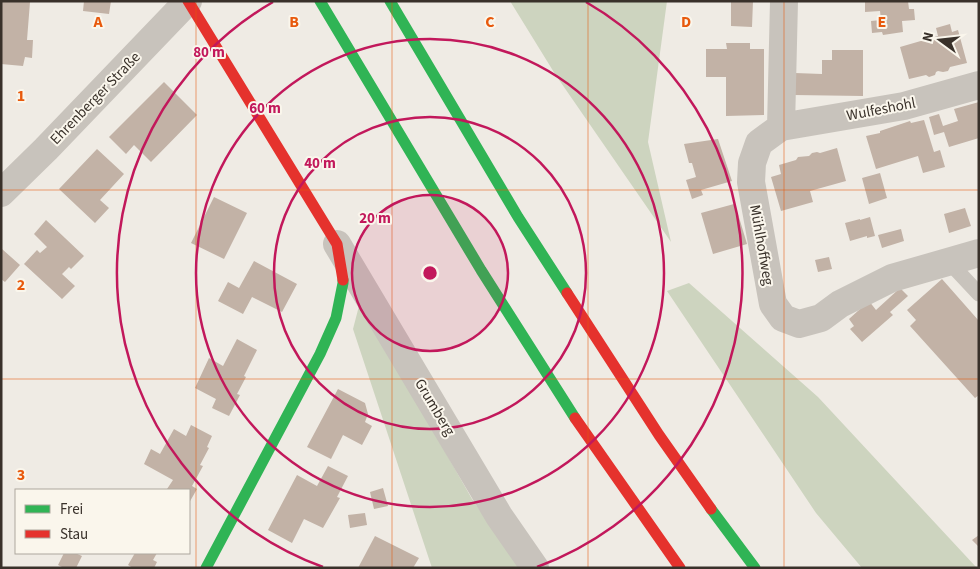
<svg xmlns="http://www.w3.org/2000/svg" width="980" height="569" font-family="'Source Sans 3',sans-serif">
<rect width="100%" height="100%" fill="#efebe4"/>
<path fill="#cdd4bf" d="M510,1H667L648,142L671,242L555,74Z
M689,283L818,397L977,568H862L816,513L667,291Z
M360,302L472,499L521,568H432L353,329Z"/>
<path fill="#c2b2a6" d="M1,1L30,2L27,40H33L32,58L25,57L23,66L1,64Z
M84,1H111L109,14L83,11Z
M731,1H753L752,27L731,26Z
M865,1H908L909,9H914L915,20L902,21L903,32L883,35L882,32L872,33L871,21L881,20L880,11L865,12Z
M950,24L952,32L958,30L967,63L950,67L948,71L943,72L938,71L936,72L935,75L929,77L926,75L909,79L900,47L938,36L936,28Z
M726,43H750V49H764V115L726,116V77H706V49H727Z
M832,50H863V96L794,95L795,73L822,74V60H832Z
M164,82L197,115L151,162L134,145L126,154L109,137Z
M979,102V138L949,147L944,132L934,135L929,117L939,114L943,126L958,121L954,109Z
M924,120L934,152L940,150L945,167L923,173L918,156L876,169L866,136L880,133V131L910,121L911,123Z
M718,139L732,181L701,190L703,195L692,199L686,180L696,177L692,163H689L684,144Z
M837,148L846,181L810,191L813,202L781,211L771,177L781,174L779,165L796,160L798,157L809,156L812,153L817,152L820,153Z
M97,149L124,174L100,200L109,208L95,223L59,189Z
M880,173L887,198L869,204L862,178Z
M214,197L247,213L224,259L191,243Z
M734,204L737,215L738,214L747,244L713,254L701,213Z
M965,208L971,226L949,233L944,214Z
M870,217L875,236L867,238V236L850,241L845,223L860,219V220Z
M46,220L84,256L71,269L69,267L62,274L75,286L62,299L24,264L37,250L40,253L47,247L34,234Z
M901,229L904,241L882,248L878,235Z
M2,249L20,265L5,282L1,279V250Z
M829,257L832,269L818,272L815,260Z
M254,261L297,284L282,312L252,297L243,314L218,301L228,282L239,288Z
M942,279L979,321V395L975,398L910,326L916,320L907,310Z
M900,288L908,296L890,312L893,315L862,342L850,329L854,326L849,319L869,301L876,310Z
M237,339L257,350L244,376L246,377L237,394L240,395L229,416L212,408L216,399L195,388L209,358L223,366Z
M338,389L365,403L368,414L365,422L372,426L362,445L343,435L331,459L307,447Z
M191,425L212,436L207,447L209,448L200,465L203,466L192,486L197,489L189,503V490L167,489L173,480L144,464L151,449L160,454L174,429L186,436Z
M328,466L348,476L337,497L340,498L323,528L304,519L292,543L268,530L297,475L317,486Z
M383,488L388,506L374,509L370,492Z
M365,513L367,525L350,528L348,515Z
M979,535V547L972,540Z
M375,536L419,558L413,568H358Z
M64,553H75L82,556L76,568H64L58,565Z
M135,553H157L153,560L157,562L154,568H133L128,565Z"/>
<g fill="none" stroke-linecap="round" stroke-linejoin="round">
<path stroke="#c8c3bc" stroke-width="15" d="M949,262L979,294"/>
<path stroke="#c8c3bc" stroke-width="28" d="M979,85L904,106L781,127L759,143L752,163L751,182L773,304L783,318L799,324L821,318L840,304L892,278L979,253
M781,127L784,1
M1,193L46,149L188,1
M337,244L499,516L535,568"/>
<path stroke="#30b455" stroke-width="11" d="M320,1L481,270L575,418
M390,1L518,217L567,293
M711,509L755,568
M206,568L320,354L336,318L343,283V280"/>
<path stroke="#e5322d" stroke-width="11" d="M188,1L337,244L343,280
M567,293L659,435L711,509
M575,418L680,568"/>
</g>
<path fill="none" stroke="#e8590c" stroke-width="1" stroke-opacity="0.55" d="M196,1V568M392,1V568M588,1V568M784,1V568M1,190H979M1,379H979"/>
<circle cx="430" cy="273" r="78" fill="#c2185b" fill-opacity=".12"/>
<g fill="none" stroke="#c2185b" stroke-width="2.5">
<circle cx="430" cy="273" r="78"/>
<circle cx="430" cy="273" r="156"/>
<circle cx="430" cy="273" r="234"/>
<path d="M323 567A313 313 0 0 1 273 2M586 2A313 313 0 0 1 537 567"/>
</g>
<g text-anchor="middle" stroke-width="4" stroke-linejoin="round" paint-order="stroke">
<g font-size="15" fill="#39312a" stroke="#faf6ec">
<text transform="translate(95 98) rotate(-46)" y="5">Ehrenberger Straße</text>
<text transform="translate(881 109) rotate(-11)" y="5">Wulfeshohl</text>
<text transform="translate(762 245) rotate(80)" y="5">Mühlhoffweg</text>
<text transform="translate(435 407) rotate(59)" y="5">Grumberg</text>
</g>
</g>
<g font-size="16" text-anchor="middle" font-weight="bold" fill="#e8590c" stroke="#faf6ec" stroke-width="4" stroke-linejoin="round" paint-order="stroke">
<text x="98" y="27">A</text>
<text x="294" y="27">B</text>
<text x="490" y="27">C</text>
<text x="686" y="27">D</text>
<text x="882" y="27">E</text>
<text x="21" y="101">1</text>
<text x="21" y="290">2</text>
<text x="21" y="480">3</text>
</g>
<circle cx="430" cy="273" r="8" fill="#c2185b" stroke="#faf6ec" stroke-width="2.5"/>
<g font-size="15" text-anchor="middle" font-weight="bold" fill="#c2185b" stroke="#faf6ec" stroke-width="4" stroke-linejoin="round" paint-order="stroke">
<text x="209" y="57">80 m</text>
<text x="265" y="113">60 m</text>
<text x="320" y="168">40 m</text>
<text x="375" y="223">20 m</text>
</g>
<rect width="980" height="569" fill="none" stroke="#39312a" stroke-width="5"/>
<rect x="15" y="489" width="175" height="65" fill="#faf6ec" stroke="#ada79e"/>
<rect x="25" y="505" width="25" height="8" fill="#30b455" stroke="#ada79e"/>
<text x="60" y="514" font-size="15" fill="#39312a">Frei</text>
<rect x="25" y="530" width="25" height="8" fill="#e5322d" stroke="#ada79e"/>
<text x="60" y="539" font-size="15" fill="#39312a">Stau</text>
<g transform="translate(940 40) rotate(285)" stroke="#faf6ec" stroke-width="4" paint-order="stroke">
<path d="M0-4L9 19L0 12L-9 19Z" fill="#39312a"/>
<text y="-8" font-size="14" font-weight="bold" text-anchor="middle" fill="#39312a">N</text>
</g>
</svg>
